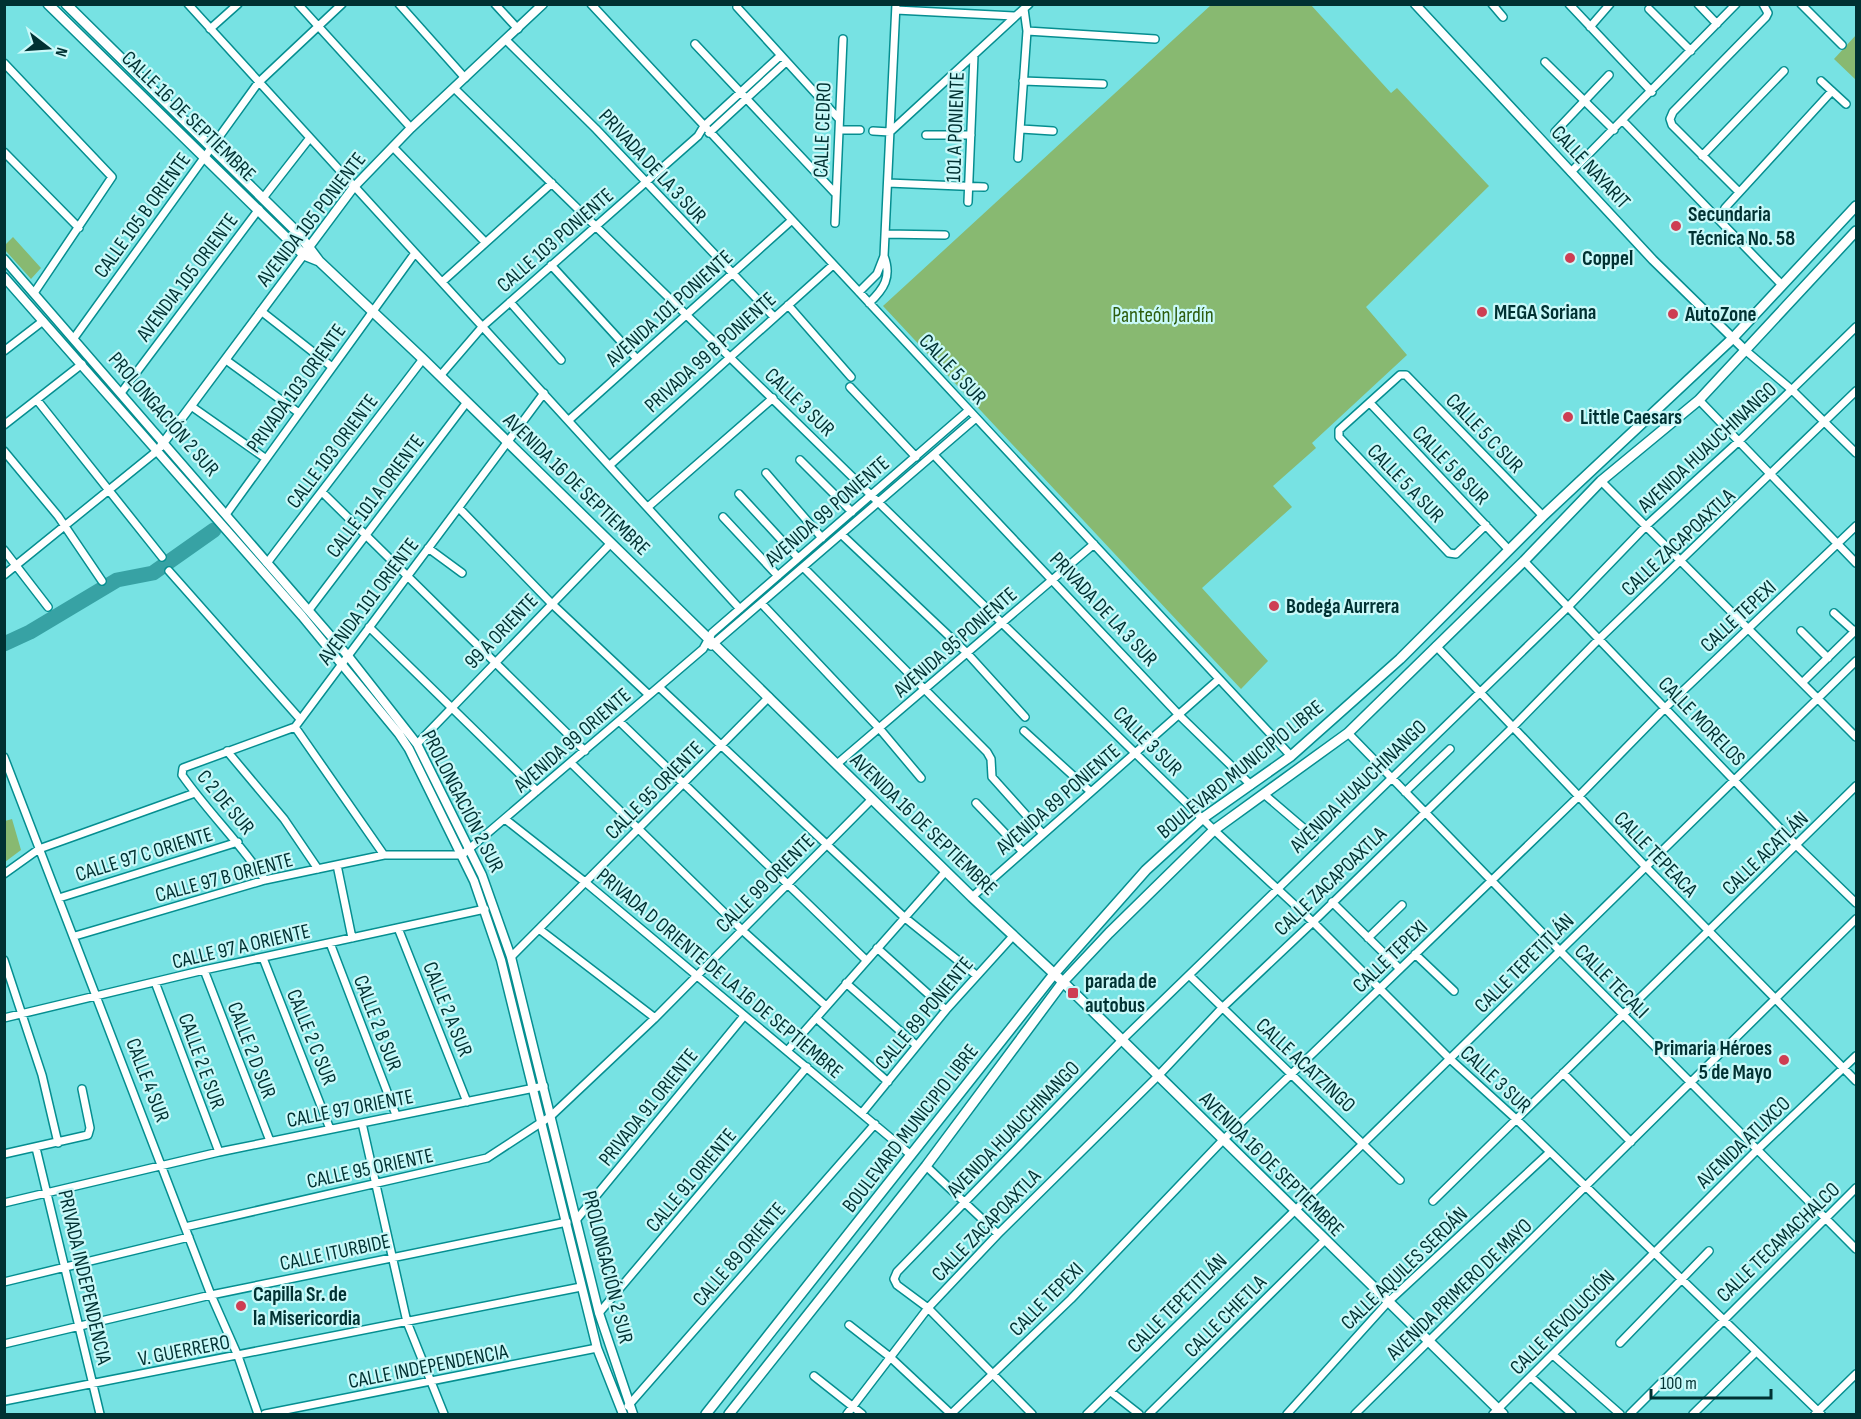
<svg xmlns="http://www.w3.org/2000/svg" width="1861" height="1419" font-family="'Sofia Sans Condensed',sans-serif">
<rect width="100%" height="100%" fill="#77e2e3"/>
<path fill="#88b971" d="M1211,5H1311L1391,93L1397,88L1489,186L1366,307L1407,355L1312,443L1316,448L1273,486L1292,507L1202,588L1268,661L1241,689L883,306Z
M1856,35V80L1834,59Z
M13,237L41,268L31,279L5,250V245Z
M12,819L21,850L5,862V821Z"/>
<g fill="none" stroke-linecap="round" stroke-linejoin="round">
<path stroke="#268082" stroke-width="2" d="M4,643L26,635L121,579L150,576L213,532"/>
<path stroke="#37a2a4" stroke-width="15" d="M4,644L30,632L117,580L153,573L214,530"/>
<g stroke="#058e90" stroke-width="10">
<path id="minor" d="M188,4L740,609
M298,4L411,128
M399,4L465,78
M495,4L518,29
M591,4L1291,756
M1492,4L1503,17
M1569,4L1652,92
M1698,4L1717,24
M1801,4L1842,45
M737,7L839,119
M1649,9L1691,51
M896,10L1014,16
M1590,27L1610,4
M210,29L238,4
M1027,31L1155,39
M506,40L596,129L774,317
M695,44L836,194
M1545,62L1614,130
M4,63L112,177L34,293
M1023,81L1103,84
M1821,81L1846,104
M454,88L1214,830L1313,922L1450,1059L1516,1119L1821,1414
M1623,121L1782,285
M1021,129L1053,131
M839,130H860
M873,131L890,132L1029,4
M1555,132L1609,75
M709,133L786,62
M926,135H971
M393,147L485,242
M4,152L79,228
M1702,156L1784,71
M1018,158L1027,31L1024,9
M1571,172L1736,4
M888,183L984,187
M1739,192L1672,125L1670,119L1673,112L1766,17L1768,13L1763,4
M263,198L309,139
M968,202L974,55
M1725,208L1832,91
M835,223L843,39
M885,234L945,235
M551,265L637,359
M442,282L552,183
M859,292L877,274L884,256L896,4
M510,302L561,360
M869,303C884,289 892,277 884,256
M788,305L851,377
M261,311L332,367
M74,338L258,83L342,4
M1745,350L1792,390L1856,453
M4,351L43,321
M226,360L299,413
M440,376L483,326L698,136L704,126L780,56
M850,387L916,457
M121,393L259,209
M37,400L162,557
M1699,400L1856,563
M1370,403L1509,550
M191,406L265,458
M569,420L792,220
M4,425L82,364
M4,451L58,516L102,581
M934,455L1179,715L1251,785
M800,460L852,512
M610,465L833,265
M766,473L822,538
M1601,481L1856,737
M322,492L585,751
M739,494L798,558
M648,507L773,398
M459,508L551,603L649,695
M227,513L415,253
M723,517L778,576
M1486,525L1456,554L1449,553L1339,437V430L1400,375H1406L1543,516
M842,535L967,653L1025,717
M428,548L462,573
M4,550L48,607
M1524,561L1796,845L1856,903
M267,563L423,359
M804,568L987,752L991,759L992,777L1043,834
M169,571L300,719
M4,575L157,451
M761,603L879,728L921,778
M309,610L467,402
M1834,613L1855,632
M369,627L537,791
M1801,631L1828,658
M711,646L976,418
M1436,646L1645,866L1856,1081
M1803,682L1856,630
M659,687L904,917L976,975
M619,721L866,960
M295,727L384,855
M1024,731L1091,792
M1348,733L1560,951L1856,1249
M417,744L611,543
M227,751L284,819L318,869
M4,757L211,1295L238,1356L258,1414
M571,763L742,930L826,1006
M837,764L1094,544
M1405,792L1450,749
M1265,795L1314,837
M976,803L1023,852
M505,819L585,882L911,1155
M337,865L352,938
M4,874L39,849L195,793
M265,880C240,843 208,812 182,775L183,768L295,727L544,393
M972,897L1219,679
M59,898L238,842
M1332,902L1400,969
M398,928L467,1102
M539,929L655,1018
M75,936L265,880L384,855H462L703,649L712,633L969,410
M1368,938L1402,905
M330,943L396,1115
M877,948L946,1010
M1415,954L1454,991
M511,957L769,697
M263,958L330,1129
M4,960L42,1075L58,1143
M204,970L270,1141
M1190,976L1400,1180
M155,982L219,1152
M846,983L916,1045
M4,1018L204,970L485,909
M816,1018L888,1082
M787,1051L946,871
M1563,1073L1631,1142
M862,1113L946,1010L1013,936
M362,1123L407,1322L444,1414
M36,1148L100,1414
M4,1154L88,1135L90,1128L82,1089
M926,1166L998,1234
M1433,1201L1856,786
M4,1203L219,1152L544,1086
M577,1219L744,1016
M185,1227L487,1158L551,1116L655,1018L872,799
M4,1282L189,1237
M599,1313L807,1067
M849,1325L890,1357L951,1414
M1620,1343L1709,1251
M4,1344L211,1295L567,1222
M1553,1355L1620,1414
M814,1376L862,1414
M1531,1377L1572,1414
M1111,1392L1139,1414
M4,1401L581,1287
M628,1406L875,1124
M265,1414L597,1348
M847,1414L928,1308L998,1234L1158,1076L1222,1008L1313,922L1512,728L1598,640L1856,391
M951,1414L1071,1299L1223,1140L1578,797L1666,707L1856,526
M1032,1414L928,1308L897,1285L894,1279L897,1272L1122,1040L1567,608L1647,525L1738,442L1856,327
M1087,1414L1856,661
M1149,1414L1324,1241
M1287,1414L1388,1302L1550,1152
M1355,1414L1856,919
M1493,1414L1757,1150L1856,1056
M1630,1414L1856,1188
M1693,1414L1755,1353
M1815,1414L1856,1374"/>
</g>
<g stroke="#058e90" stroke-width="11">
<path id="tertiary" d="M1415,4L1653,260L1745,350
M4,259L348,656L417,744L482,875L511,957L599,1313L633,1414
M4,277L302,616L399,734L409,749L474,881L501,960L597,1348L623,1414
M161,446L353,188L411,128L543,4"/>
</g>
<g stroke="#058e90" stroke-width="12">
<path id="secondary" d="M48,4L304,255L319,261
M66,4L298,233L319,261L423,359L972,897L1063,982L1503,1414
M706,1414L1054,974L1146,870L1203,818L1291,756L1400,659L1543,516L1732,339L1856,206
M729,1414L926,1166L1063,982L1109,933L1214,830L1348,733L1524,561L1601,481L1699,400L1856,231"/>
</g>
<use href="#minor" stroke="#fff" stroke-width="7"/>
<use href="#tertiary" stroke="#fff" stroke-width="8"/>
<use href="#secondary" stroke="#fff" stroke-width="9"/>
</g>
<g fill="#ce3e53" stroke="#c9f9f9" stroke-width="2">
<circle cx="1676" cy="226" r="6"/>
<circle cx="1570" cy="258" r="6"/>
<circle cx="1482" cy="312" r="6"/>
<circle cx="1673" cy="314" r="6"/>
<circle cx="1568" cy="417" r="6"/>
<circle cx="1274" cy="606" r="6"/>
<rect x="1067" y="987" width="12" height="12" rx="3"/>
<circle cx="1784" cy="1060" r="6"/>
<circle cx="241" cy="1306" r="6"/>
</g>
<g text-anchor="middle" stroke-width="4.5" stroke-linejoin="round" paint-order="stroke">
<g font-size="21" fill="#003132" stroke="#c9f9f9">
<text transform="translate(189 116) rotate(44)" y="7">CALLE 16 DE SEPTIEMBRE</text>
<text transform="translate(955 127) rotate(-88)" y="7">101 A PONIENTE</text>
<text transform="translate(822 130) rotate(-88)" y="7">CALLE CEDRO</text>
<text transform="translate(653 166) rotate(47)" y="7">PRIVADA DE LA 3 SUR</text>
<text transform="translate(1591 167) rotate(47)" y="7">CALLE NAYARIT</text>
<text transform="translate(142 215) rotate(-54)" y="7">CALLE 105 B ORIENTE</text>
<text transform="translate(311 219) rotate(-52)" y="7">AVENIDA 105 PONIENTE</text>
<text transform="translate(555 240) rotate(-41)" y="7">CALLE 103 PONIENTE</text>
<text transform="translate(187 277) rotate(-53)" y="7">AVENDIA 105 ORIENTE</text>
<text transform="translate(669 308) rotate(-42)" y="7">AVENIDA 101 PONIENTE</text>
<text transform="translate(710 352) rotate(-42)" y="7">PRIVADA 99 B PONIENTE</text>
<text transform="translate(953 369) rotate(47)" y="7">CALLE 5 SUR</text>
<text transform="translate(296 388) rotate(-54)" y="7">PRIVADA 103 ORIENTE</text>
<text transform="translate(800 402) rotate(44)" y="7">CALLE 3 SUR</text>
<text transform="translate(164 414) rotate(49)" y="7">PROLONGACIÓN 2 SUR</text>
<text transform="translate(1485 433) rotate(46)" y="7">CALLE 5 C SUR</text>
<text transform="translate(1707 447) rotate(-43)" y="7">AVENIDA HUAUCHINANGO</text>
<text transform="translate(332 451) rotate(-53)" y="7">CALLE 103 ORIENTE</text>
<text transform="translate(1451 465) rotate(46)" y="7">CALLE 5 B SUR</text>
<text transform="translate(1406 483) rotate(46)" y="7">CALLE 5 A SUR</text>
<text transform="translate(577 484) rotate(44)" y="7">AVENIDA 16 DE SEPTIEMBRE</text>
<text transform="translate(375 496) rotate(-53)" y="7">CALLE 101 A ORIENTE</text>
<text transform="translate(827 511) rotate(-41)" y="7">AVENIDA 99 PONIENTE</text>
<text transform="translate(1678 542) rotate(-43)" y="7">CALLE ZACAPOAXTLA</text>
<text transform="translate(368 601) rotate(-53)" y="7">AVENIDA 101 ORIENTE</text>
<text transform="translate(1104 609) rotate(47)" y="7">PRIVADA DE LA 3 SUR</text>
<text transform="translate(1738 616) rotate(-43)" y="7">CALLE TEPEXI</text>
<text transform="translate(501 631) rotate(-46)" y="7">99 A ORIENTE</text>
<text transform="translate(955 642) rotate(-41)" y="7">AVENIDA 95 PONIENTE</text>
<text transform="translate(1702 721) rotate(46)" y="7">CALLE MORELOS</text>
<text transform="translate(572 740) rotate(-41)" y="7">AVENIDA 99 ORIENTE</text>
<text transform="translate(1148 741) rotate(45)" y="7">CALLE 3 SUR</text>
<text transform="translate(1240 769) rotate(-39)" y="7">BOULEVARD MUNICIPIO LIBRE</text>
<text transform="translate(1358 786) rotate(-44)" y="7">AVENIDA HUAUCHINANGO</text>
<text transform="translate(654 790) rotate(-45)" y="7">CALLE 95 ORIENTE</text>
<text transform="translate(1058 799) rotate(-41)" y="7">AVENIDA 89 PONIENTE</text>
<text transform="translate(463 801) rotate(63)" y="7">PROLONGACIÓN 2 SUR</text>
<text transform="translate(226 802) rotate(50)" y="7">C 2 DE SUR</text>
<text transform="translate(924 824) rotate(44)" y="7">AVENIDA 16 DE SEPTIEMBRE</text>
<text transform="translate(1765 853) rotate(-44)" y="7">CALLE ACATLÁN</text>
<text transform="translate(144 854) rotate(-17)" y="7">CALLE 97 C ORIENTE</text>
<text transform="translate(1656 854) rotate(46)" y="7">CALLE TEPEACA</text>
<text transform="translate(224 877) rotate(-15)" y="7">CALLE 97 B ORIENTE</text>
<text transform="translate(1330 881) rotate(-44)" y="7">CALLE ZACAPOAXTLA</text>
<text transform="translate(765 883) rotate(-45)" y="7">CALLE 99 ORIENTE</text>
<text transform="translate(241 946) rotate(-13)" y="7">CALLE 97 A ORIENTE</text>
<text transform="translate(1390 956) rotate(-44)" y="7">CALLE TEPEXI</text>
<text transform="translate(1524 963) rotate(-45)" y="7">CALLE TEPETITLÁN</text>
<text transform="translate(720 973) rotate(40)" y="7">PRIVADA D ORIENTE DE LA 16 DE SEPTIEMBRE</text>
<text transform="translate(1612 981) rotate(45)" y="7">CALLE TECALI</text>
<text transform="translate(448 1009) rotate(68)" y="7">CALLE 2 A SUR</text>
<text transform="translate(924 1013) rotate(-50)" y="7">CALLE 89 PONIENTE</text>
<text transform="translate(378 1023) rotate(69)" y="7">CALLE 2 B SUR</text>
<text transform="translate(312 1037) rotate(68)" y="7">CALLE 2 C SUR</text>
<text transform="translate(252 1050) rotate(69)" y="7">CALLE 2 D SUR</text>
<text transform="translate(202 1061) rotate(70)" y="7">CALLE 2 E SUR</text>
<text transform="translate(1306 1065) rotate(43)" y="7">CALLE ACATZINGO</text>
<text transform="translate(1496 1079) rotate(43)" y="7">CALLE 3 SUR</text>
<text transform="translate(148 1080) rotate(69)" y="7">CALLE 4 SUR</text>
<text transform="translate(648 1107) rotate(-51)" y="7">PRIVADA 91 ORIENTE</text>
<text transform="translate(350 1108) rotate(-11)" y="7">CALLE 97 ORIENTE</text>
<text transform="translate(910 1128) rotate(-52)" y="7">BOULEVARD MUNICIPIO LIBRE</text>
<text transform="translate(1013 1129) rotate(-46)" y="7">AVENIDA HUAUCHINANGO</text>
<text transform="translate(1743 1142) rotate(-44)" y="7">AVENIDA ATLIXCO</text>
<text transform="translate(1272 1164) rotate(45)" y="7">AVENIDA 16 DE SEPTIEMBRE</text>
<text transform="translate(370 1168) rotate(-12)" y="7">CALLE 95 ORIENTE</text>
<text transform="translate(691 1180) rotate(-50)" y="7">CALLE 91 ORIENTE</text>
<text transform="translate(986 1225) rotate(-46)" y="7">CALLE ZACAPOAXTLA</text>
<text transform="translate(1778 1242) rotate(-44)" y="7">CALLE TECAMACHALCO</text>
<text transform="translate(335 1252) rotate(-12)" y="7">CALLE ITURBIDE</text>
<text transform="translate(739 1254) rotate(-49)" y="7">CALLE 89 ORIENTE</text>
<text transform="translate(608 1267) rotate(76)" y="7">PROLONGACIÓN 2 SUR</text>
<text transform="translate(1404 1268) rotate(-44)" y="7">CALLE AQUILES SERDÁN</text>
<text transform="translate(85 1277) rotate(77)" y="7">PRIVADA INDEPENDENCIA</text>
<text transform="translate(1459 1289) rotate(-44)" y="7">AVENIDA PRIMERO DE MAYO</text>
<text transform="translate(1046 1299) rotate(-45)" y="7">CALLE TEPEXI</text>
<text transform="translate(1177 1303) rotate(-45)" y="7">CALLE TEPETITLÁN</text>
<text transform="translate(1225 1316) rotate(-45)" y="7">CALLE CHIETLA</text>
<text transform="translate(1562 1322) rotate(-45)" y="7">CALLE REVOLUCIÓN</text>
<text transform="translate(184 1350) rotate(-11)" y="7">V. GUERRERO</text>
<text transform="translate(428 1366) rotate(-11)" y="7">CALLE INDEPENDENCIA</text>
</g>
<g font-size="21" font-weight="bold" fill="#003132" stroke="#c9f9f9" text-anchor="start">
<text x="1688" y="221">Secundaria<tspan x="1688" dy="24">Técnica No. 58</tspan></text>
<text x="1582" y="265">Coppel</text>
<text x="1494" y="319">MEGA Soriana</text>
<text x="1685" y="321">AutoZone</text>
<text x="1580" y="424">Little Caesars</text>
<text x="1286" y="613">Bodega Aurrera</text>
<text x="1085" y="988">parada de<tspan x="1085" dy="24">autobus</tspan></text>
<text x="1772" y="1055" text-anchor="end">Primaria Héroes<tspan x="1772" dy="24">5 de Mayo</tspan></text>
<text x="253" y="1301">Capilla Sr. de<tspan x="253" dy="24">la Misericordia</tspan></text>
</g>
<g font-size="21" fill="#2d5d0e" stroke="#c9f9f9">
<text x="1163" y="322">Panteón Jardín</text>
</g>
</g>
<rect width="1861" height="1419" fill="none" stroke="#003132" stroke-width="12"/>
<g transform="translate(48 48) rotate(107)" stroke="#c9f9f9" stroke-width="4.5" paint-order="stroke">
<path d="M0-4.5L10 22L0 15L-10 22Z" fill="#003132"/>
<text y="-9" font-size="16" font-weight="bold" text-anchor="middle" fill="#003132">N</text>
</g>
<path d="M1651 1389v9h120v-9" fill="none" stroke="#003132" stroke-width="3"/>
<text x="1660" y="1389" font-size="18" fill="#003132" stroke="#c9f9f9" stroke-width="4.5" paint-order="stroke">100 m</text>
</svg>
